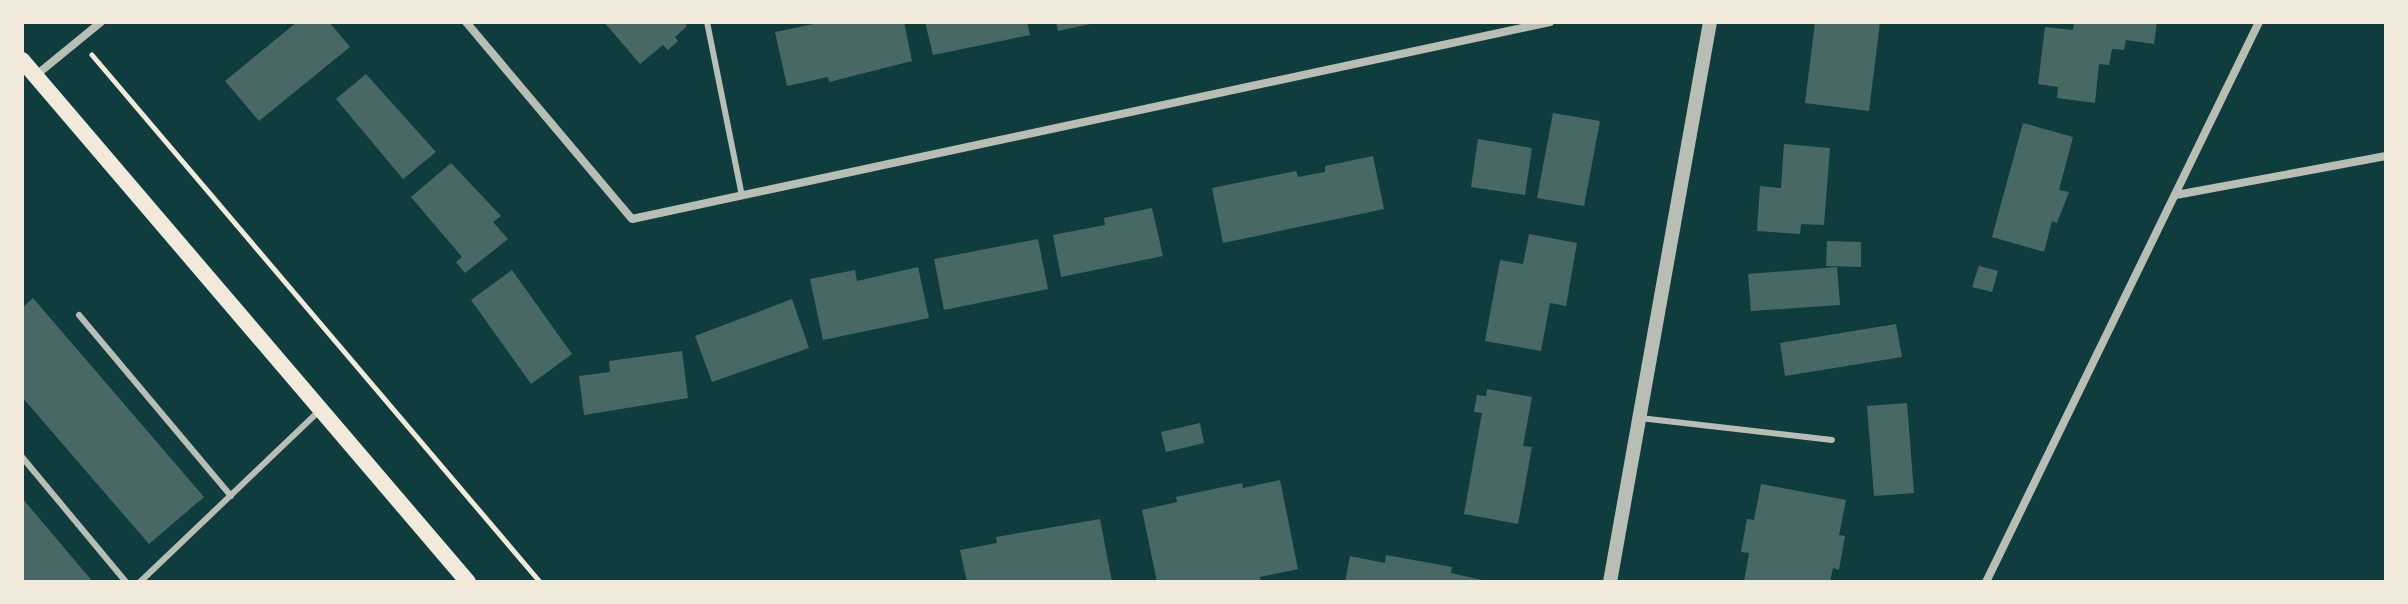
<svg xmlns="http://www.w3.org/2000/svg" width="2408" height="604" font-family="Barlow,sans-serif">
<rect width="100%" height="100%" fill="#0f3d3e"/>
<path fill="#486865" d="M297,22H329L350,47L259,121L225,81Z
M604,22H684L687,26L675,37L678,41L668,50L663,45L640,64Z
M823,22H904L912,61L829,82L828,77L787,86L775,32Z
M925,22H1027L1030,35L933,55Z
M1056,22H1095V23L1058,31Z
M1815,22H1880L1869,111L1805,103Z
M2074,22H2157L2154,44L2126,40L2124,50L2112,49L2109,65L2099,64L2095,103L2057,98L2058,87L2038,84L2045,27L2073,30Z
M366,74L436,152L403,179L336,99Z
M1553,113L1600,121L1584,206L1537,198Z
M2023,123L2073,137L2059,190L2069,192L2057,223L2052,221L2044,252L1992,237Z
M1478,139L1532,148L1525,195L1471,187Z
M1784,144L1830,148L1824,225L1801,224L1800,234L1757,231L1760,186L1781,188Z
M1373,156L1384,209L1223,243L1212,188L1296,171L1298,177L1325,172V166Z
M451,163L501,216L493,222L508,239L465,273L456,262L462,257L411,197Z
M1152,208L1163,256L1061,277L1053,235L1105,225L1104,218Z
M1529,234L1577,243L1566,306L1550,303L1541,351L1485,341L1500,260L1523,264Z
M1038,239L1048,289L944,310L934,259Z
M1827,241L1861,242V267L1826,266Z
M1979,266L1998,271L1992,292L1972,287Z
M918,267L929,318L823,340L810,279L855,270L857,281Z
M1837,267L1840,305L1751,311L1748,274Z
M512,270L572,354L531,384L471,300Z
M33,298L204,497L149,544L22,397V308Z
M792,299L809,348L712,382L695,336Z
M1896,324L1902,357L1785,376L1780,343Z
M682,351L688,398L584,415L579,376L610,372L609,361Z
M1487,389L1532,397L1523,446L1532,447L1518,524L1464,514L1482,413L1474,412L1477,395L1486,396Z
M1907,403L1914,493L1874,496L1867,406Z
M1200,423L1204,443L1166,452L1161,432Z
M1280,480L1298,569L1260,577L1261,582H1157L1142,510L1177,502L1176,497L1242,483L1243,488Z
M1761,484L1846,500L1839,535L1845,536L1839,570L1833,568L1830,582H1744L1749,553L1741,552L1747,519L1754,520Z
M22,498L93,582H22Z
M1100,519L1112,582H967L960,550L997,543L996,537Z
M1386,555L1452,567L1451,573L1491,582H1345L1350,556L1385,563Z"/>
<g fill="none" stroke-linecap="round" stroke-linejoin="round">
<path stroke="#f1e9da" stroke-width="5" d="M92,55L540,582"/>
<path stroke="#b8beb3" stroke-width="6" d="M707,22L742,196
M79,315L231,496
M1640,418L1832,440
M22,457L126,582
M140,582L318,412"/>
<path stroke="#b8beb3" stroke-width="8" d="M466,22L632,219L1550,22
M35,76L101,22
M2176,195L2386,156
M1986,582L2259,22"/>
<path stroke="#b8beb3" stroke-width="14" d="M1610,582L1710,22"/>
<path stroke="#f1e9da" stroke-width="16" d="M22,60L468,582"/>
</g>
<rect width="2408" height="604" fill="none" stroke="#f1e9da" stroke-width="48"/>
</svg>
